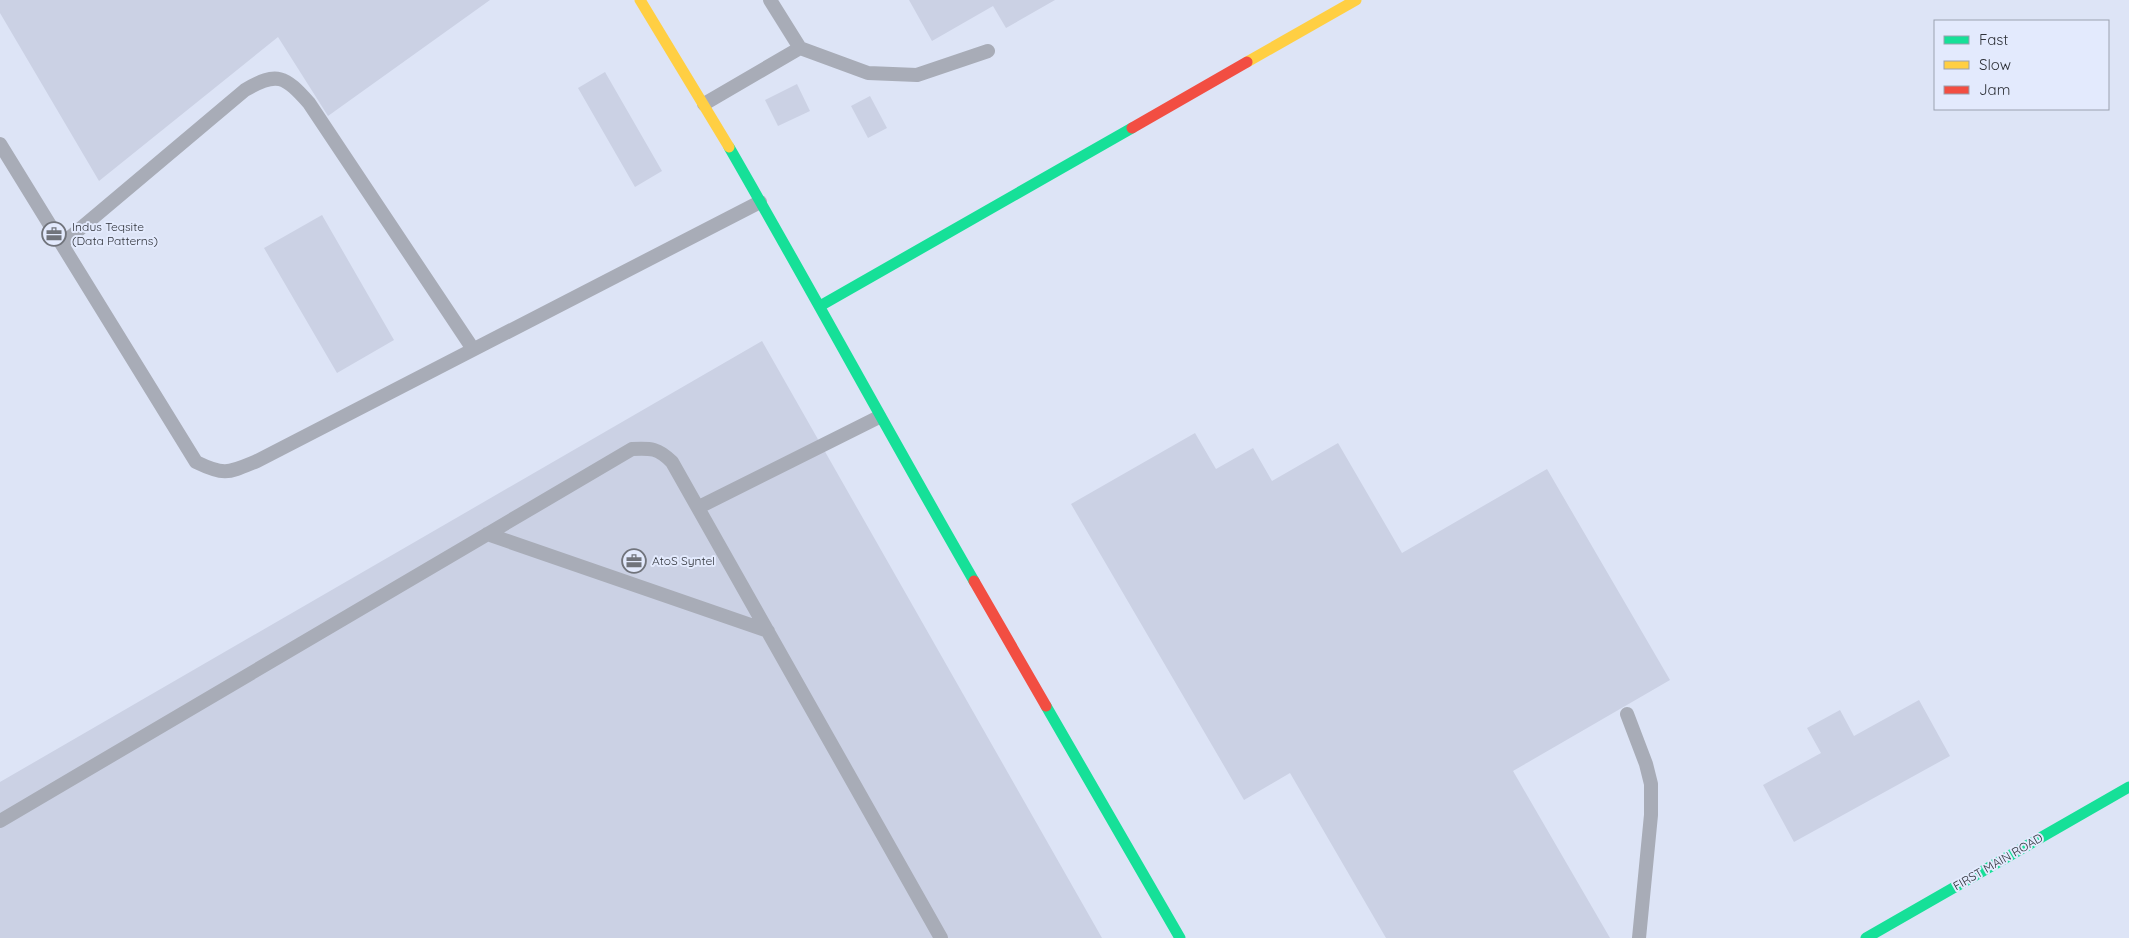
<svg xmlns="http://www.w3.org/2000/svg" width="2129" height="938" font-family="Quicksand,sans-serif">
<rect width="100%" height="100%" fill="#e9edf7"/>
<path fill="#dde4f6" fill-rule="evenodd" d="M0,0H2129V938H0ZM1935,21H2108V109H1935Z"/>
<path fill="#cbd1e4" d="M0,0H490L328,116L278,37L99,181L0,13Z
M909,0H1055L1006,28L993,6L932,41Z
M605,72L662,171L635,187L578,88Z
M797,84L810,111L778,126L765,100Z
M870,96L887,128L868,138L851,106Z
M322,215L394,340L337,373L264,248Z
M762,341L1102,938H0V782Z
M1195,433L1216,469L1253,448L1272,481L1338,443L1402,553L1547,469L1670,680L1513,771L1610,938H1386L1290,773L1244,800L1071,504Z
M1919,700L1950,756L1794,842L1763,785L1821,753L1807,728L1840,710L1854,736Z"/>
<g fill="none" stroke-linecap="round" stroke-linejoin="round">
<path stroke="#a8acb7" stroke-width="14" d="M800,48L868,73L917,75L988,51
M704,104L800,48L770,0
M0,144L196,462C225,476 228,473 257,461L760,202
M62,244L245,90C277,71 285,76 309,103L473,349
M699,507L879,417
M487,534L768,631
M1627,714L1646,764L1651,784V815L1639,938
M0,821L632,449C651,448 658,448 672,462L941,938"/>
<path stroke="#16e098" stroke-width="11" d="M729,147C812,291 891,437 974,581
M820,306L1132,128
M1046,706L1180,938
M1866,938L2129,787"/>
<path stroke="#ffcf43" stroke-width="11" d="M640,0L729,147
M1247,62L1356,0"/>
<path stroke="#f24e42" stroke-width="11" d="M1132,128L1247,62
M974,581L1046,706"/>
</g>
<defs>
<g id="office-ring" transform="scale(1.25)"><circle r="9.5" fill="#e3eafd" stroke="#71747c" stroke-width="1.5"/><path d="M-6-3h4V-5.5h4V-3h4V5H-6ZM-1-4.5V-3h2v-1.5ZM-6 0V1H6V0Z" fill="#71747c"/></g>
</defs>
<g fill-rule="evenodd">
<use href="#office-ring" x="54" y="234"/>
<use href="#office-ring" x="634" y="561"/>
</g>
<g text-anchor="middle" stroke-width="4" stroke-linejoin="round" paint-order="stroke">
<g font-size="12" fill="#30333a" stroke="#e3eafd" text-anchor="start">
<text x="72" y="231">Indus Teqsite<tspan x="72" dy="14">(Data Patterns)</tspan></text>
<text x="652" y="565">AtoS Syntel</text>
</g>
<g font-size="12" fill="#30333a" stroke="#e3eafd">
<text transform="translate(1998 862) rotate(-30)" y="4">FIRST MAIN ROAD</text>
</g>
</g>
<rect x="1934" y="20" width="175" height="90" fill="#e3eafd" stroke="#9ba1af"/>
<rect x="1944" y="36" width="25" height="8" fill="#16e098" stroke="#9ba1af"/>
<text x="1979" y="45" font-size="15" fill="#30333a">Fast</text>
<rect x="1944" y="61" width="25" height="8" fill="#ffcf43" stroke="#9ba1af"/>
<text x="1979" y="70" font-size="15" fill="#30333a">Slow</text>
<rect x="1944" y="86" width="25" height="8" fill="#f24e42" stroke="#9ba1af"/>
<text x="1979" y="95" font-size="15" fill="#30333a">Jam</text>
</svg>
